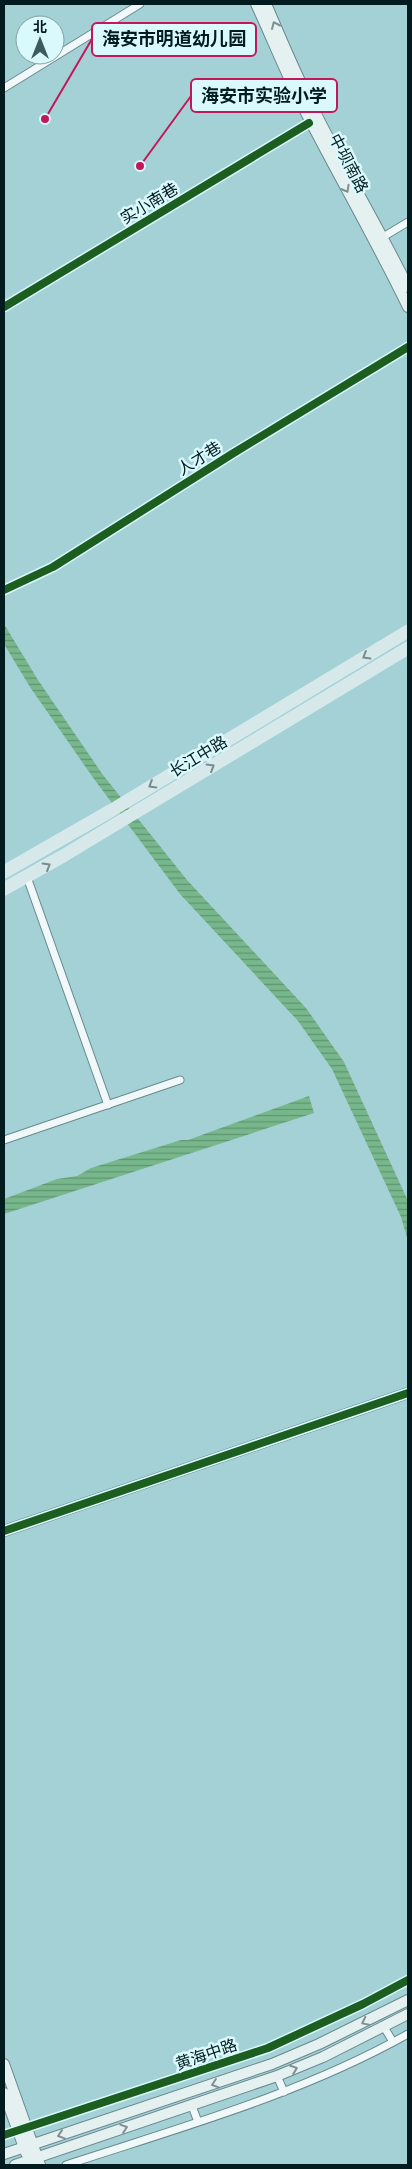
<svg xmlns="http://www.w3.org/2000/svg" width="412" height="2169" font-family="'DM Sans','Noto Sans SC',sans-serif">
<defs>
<pattern id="water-rules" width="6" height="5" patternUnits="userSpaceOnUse" patternTransform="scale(1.25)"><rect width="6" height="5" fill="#78b78b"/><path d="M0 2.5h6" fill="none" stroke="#609471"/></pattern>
</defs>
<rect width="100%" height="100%" fill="#a4d1d6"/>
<path fill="url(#water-rules)" d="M4,624L38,680L103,775L187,880L306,1008L344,1062L408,1201V1241L401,1217L332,1069L298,1021L180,894L94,779L30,687L4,644Z
M309,1096L314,1113L4,1214V1199L57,1179L77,1176L91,1168L181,1140H188Z"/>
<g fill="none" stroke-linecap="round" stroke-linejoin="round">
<g stroke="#69898d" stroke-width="9">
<path id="street" d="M4,88L140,4
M383,237L408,222
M4,307L309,123
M4,590L53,567L232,454L408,347
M27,877L108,1105
M4,1140L180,1080
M384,2027L393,2042
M277,2076L284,2092
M192,2106L198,2122
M4,2135L268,2048L363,2004L408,1980
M66,2165C182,2127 301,2094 408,2034"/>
</g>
<g stroke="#69898d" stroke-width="12">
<path id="secondary" d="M256,4C271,36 284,69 300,101C335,170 374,237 408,307
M266,4C279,34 292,65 306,94C338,160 376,222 408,287
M4,1531L408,1393
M4,2064L40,2165
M4,2093L26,2153
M4,2154L272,2064L319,2044L408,2000
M15,2165L277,2076L323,2057L408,2014"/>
</g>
<g stroke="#d6eaed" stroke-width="13">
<path id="primary" d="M4,872L112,810L408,631
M4,889L63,856L408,648"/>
</g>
<use href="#street" stroke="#f1f8f9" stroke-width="7"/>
<use href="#secondary" stroke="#e5f0f1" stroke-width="10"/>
<use href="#primary" stroke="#d7e8ea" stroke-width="11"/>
<g stroke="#daf9fd" stroke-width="11">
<path id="cycleway" d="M4,307L309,123
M4,590L53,567L232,454L408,347
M4,1531L408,1393
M4,2135L268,2048L363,2004L408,1980"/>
</g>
<use href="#cycleway" stroke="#1b5e20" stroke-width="8"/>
</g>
<defs><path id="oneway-chevron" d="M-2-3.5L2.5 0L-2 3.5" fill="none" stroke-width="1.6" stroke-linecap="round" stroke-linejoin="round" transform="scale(1.25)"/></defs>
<g stroke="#7f9092">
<use href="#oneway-chevron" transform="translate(275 25) rotate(-114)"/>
<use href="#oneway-chevron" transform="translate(346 189) rotate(60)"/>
<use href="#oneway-chevron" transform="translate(365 2022) rotate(154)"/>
<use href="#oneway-chevron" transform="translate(294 2069) rotate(-21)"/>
<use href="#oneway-chevron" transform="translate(215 2084) rotate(161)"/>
<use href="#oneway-chevron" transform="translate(124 2128) rotate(-19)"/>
<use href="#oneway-chevron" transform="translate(61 2135) rotate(162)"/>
</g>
<g stroke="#778c8e">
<use href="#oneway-chevron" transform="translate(366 656) rotate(149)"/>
<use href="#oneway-chevron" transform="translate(211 767) rotate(-31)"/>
<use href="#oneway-chevron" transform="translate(152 785) rotate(149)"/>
<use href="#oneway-chevron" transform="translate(47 866) rotate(-31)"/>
</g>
<g text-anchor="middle" stroke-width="5" stroke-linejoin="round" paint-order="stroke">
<g font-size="16" fill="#021b1e" stroke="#daf9fd">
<text transform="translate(349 163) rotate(62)" y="6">中坝南路</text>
<text transform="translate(149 203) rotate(-31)" y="6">实小南巷</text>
<text transform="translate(199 458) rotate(-32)" y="6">人才巷</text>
<text transform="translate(198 756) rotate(-31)" y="6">长江中路</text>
<text transform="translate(206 2054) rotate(-19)" y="6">黄海中路</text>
</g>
</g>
<path fill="none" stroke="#c2185b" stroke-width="2" d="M45 119L92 39M140 166L191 96"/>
<g fill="#c2185b" stroke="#daf9fd" stroke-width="2">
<circle cx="45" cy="119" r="5"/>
<circle cx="140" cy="166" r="5"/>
</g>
<g fill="#daf9fd" stroke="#c2185b" stroke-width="2">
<rect x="92" y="23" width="164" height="33" rx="5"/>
<rect x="191" y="79" width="146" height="33" rx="5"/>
</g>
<g font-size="18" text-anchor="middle" font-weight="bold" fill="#021b1e">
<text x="174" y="45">海安市明道幼儿园</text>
<text x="264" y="102">海安市实验小学</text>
</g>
<rect width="412" height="2169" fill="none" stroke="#021b1e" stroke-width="10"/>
<g transform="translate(40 40)"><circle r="24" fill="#daf9fd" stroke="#84a0a4"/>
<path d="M0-4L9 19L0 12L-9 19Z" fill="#3b5b5e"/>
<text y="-8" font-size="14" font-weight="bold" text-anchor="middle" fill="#021b1e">北</text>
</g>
</svg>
